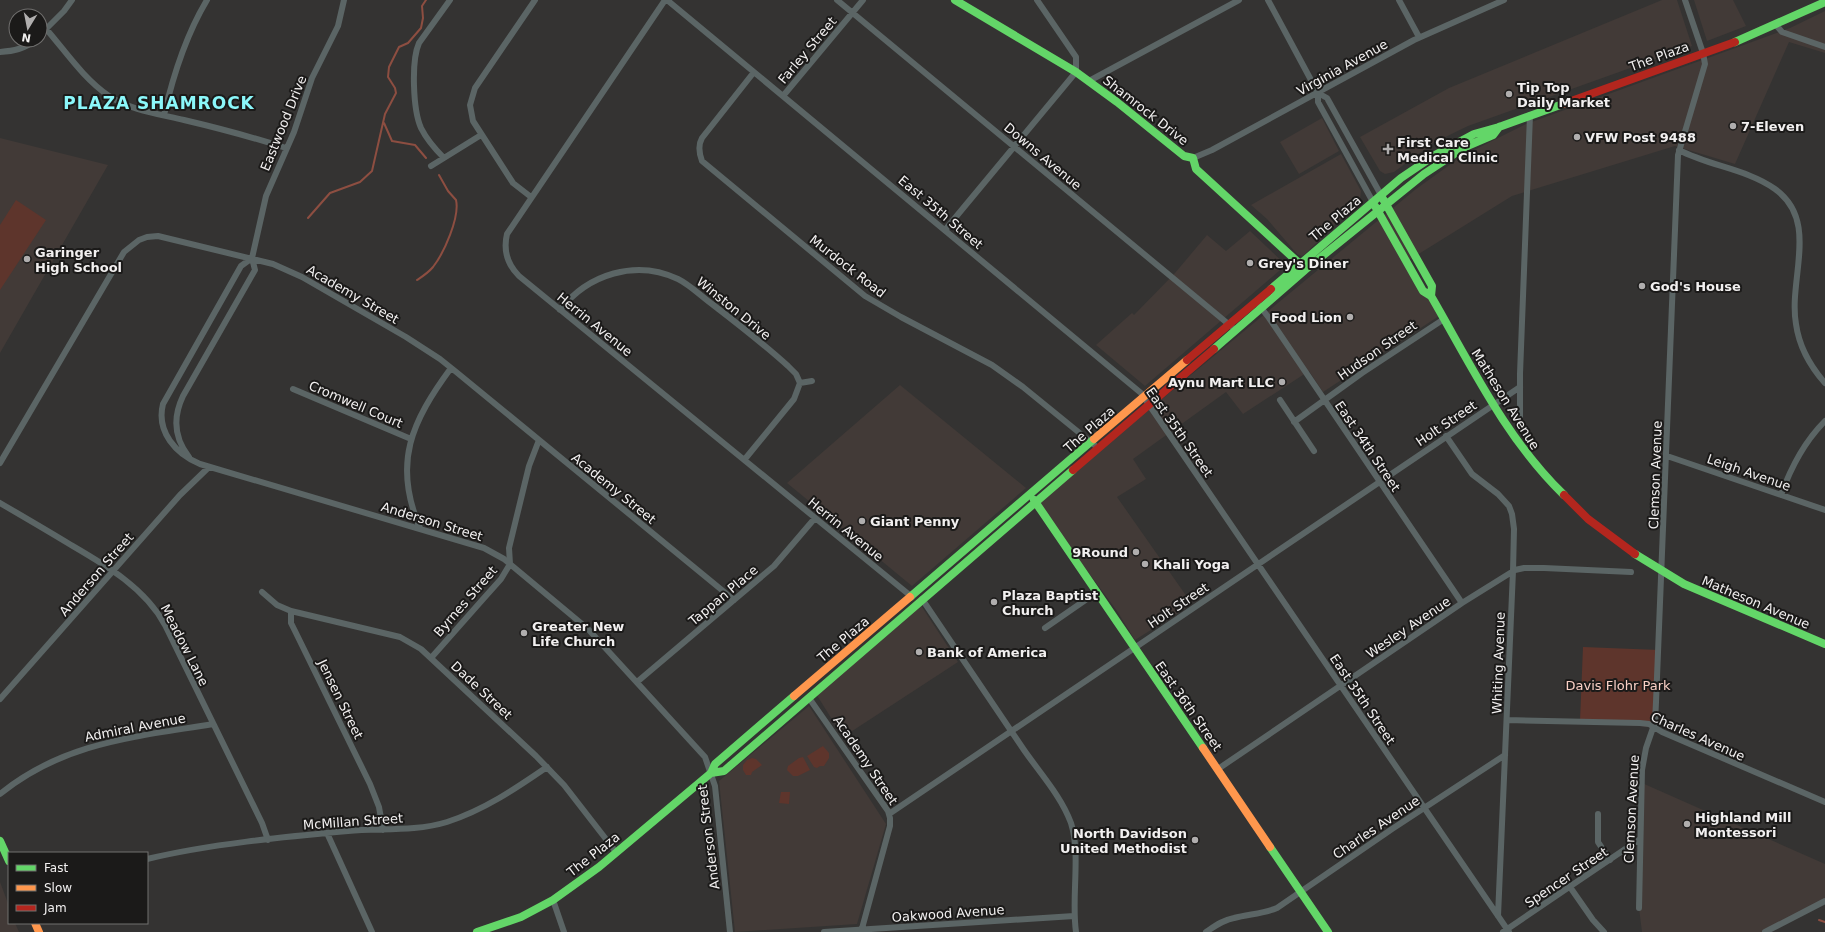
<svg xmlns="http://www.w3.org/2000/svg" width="1825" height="932" font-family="'DejaVu Sans',sans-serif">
<rect width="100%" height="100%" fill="#343332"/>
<path fill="#423a37" d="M1662,0H1677L1692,46L1468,126L1433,143L1394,172L1385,174L1380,171L1360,137L1449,88Z
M1694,0H1733L1746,26L1707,41Z
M1825,11V53L1789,42L1735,164L1675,146L1512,196L1409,260L1439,316L1323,392L1309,371L1243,414L1226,392L1133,459L1146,479L1117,497L1192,604L1135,640L1117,611L1077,557L1037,499L1146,412L1416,189L1462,156L1526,124L1790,28Z
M1322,118L1339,151L1299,174L1280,142Z
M0,138L108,165L0,353Z
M1341,154L1361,191L1360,200L1305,254L1302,256L1297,254L1267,219L1251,205Z
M1250,231L1286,265L1145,386L1096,345L1132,313L1134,315L1175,273L1207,235L1226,251Z
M900,385L1026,488L912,586L787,483Z
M920,604L958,662L843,737L813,689Z
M809,706L886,824L857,924L735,932L719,781Z
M1642,783L1825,864V902L1767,932H1642L1639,908Z
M0,882L9,906V923H15L19,932H0Z"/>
<path fill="#5e352c" d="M16,200L46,220L0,290V225Z
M1583,647L1659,650L1653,727L1580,721Z
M823,746L829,753V758L824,766H820L817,768L814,767L807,756Z
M803,757L810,770L798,776H793L787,770L788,766L799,758Z
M752,758L756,759L762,765L752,772L751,775H746L743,770V765L747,760Z
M781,792H790L789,804L779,803Z"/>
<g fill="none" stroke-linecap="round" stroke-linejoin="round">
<path stroke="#8d4e41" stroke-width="2" d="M384,123L392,141L415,145L426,158
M308,218L330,193L360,182L372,171L385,114L396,93L395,88L388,77L389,67L399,47L408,43L421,28L423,18L422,6L426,0
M417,280C423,276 428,273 433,267C444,253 460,217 456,200L448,191L439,175
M1819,920L1825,922"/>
<path stroke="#5b6565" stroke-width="6" d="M665,0L507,234C503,251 507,264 519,276L912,597
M667,0L1141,393L1509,932
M837,0L1232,327
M1268,0L1318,93V102L1373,202
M1399,0L1419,37
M1776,25L1782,32L1825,47
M47,30C66,52 84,79 109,96C130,110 159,114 184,120C218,128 252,137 286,148
M40,35L64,11L72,0
M0,52C13,51 25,49 35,40
M754,72L702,138C698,145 699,153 702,161L865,296L901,317L992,365L1023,387L1098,448
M1089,81L1239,0
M1318,93L1327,98L1381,195
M783,96L863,0
M164,115C173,76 186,35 207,0
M1679,150C1709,166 1747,169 1775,189C1820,221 1788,279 1796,324C1799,346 1810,366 1825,383
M444,158C435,149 427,140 421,128C413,110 411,61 419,43L450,0
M1193,158L1212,150L1414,40L1504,0
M431,166L481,135
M531,197L513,183L473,121L470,105L475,88L535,0
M945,230L1076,72V57L1037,0
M252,258L241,266L163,404C156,432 176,454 200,464L484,548L504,559L588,629L705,757L715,786L730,932
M1259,305L1269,318L1462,603
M560,310C588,274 636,259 678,279C690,285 701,296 712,304C738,324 764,344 788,366L796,374L800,383L794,399L745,459
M800,383L812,381
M293,389L411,439
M1280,400L1314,451
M1520,418V374L1530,115
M1294,422L1362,373L1444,319
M1446,436L1472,474L1498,494L1509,506L1512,514L1514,529L1513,571L1498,916
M1667,456L1825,510
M189,457C174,438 173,417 183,396L255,270L252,258L266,196L294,132L312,78L338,26L344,0
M0,463L124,252L139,240L147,237L158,236L273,264L302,277L406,337L440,359L455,371L734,600
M1781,495C1791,467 1804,442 1825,421
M0,503C24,517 48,531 71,545C107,566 145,588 165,625L262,823L268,840
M420,528C392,463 412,421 451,368
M262,592L277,605L291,611L400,637L421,649L536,756L564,785L616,852
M922,599C956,649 990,699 1024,750C1040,773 1061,796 1071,823C1081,854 1071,898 1076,932
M291,611V623L295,631L370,784L379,807L383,830
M1045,628L1097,592
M431,658L484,598L501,579L510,564L509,548L529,466L539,440
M637,682L774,566L815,518
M809,698L888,811L890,818V826L861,932
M0,699L180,495L209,467
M1507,720L1640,723L1649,724L1662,732L1825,802
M1218,769L1462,603L1515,570L1524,568H1544L1631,572
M0,794C64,742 135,737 213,724
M889,814L1520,387
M1598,814V842L1610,860
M327,833L372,932
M147,859C210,844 283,837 348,831C381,828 414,832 447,822C484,810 515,789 547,767
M1570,887L1593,920L1604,932
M553,900L564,932
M1639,908L1642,770L1646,748L1655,722L1656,702L1678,155L1705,64L1703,53L1685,0
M824,932L1074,916
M1206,932C1215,926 1223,920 1234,918C1248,914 1263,914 1277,908L1392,829L1505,755
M1503,932L1640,839
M1765,932L1825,901"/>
<path stroke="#63d668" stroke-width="8" d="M955,0L1076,72L1117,102L1184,156L1193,158L1196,169L1300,264
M1735,42L1825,2
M1383,199L1432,286L1431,296
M1375,206L1423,291L1431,296C1471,365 1506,439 1564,495
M1271,289L1401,178L1435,155L1474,134L1499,127L1563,104
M1214,349L1305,270L1424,174L1465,147L1493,135L1499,127
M1034,500L1203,748
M1635,554L1684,584L1825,644
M910,597L1094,439
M711,773L724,771L1073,470
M0,841L9,861
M1270,847L1328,932
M477,932L521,917L553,900L599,867L711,773L715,764L794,696"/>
<path stroke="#ff974d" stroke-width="8" d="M1094,439L1187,360
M794,696L910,597
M1203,748L1270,847
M35,923L39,932"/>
<path stroke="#b3261e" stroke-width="8" d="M1563,104L1735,42
M1187,360L1271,289
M1073,470L1214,349
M1564,495L1588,519L1635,554"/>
</g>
<g fill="#b0aeae" stroke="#1b1a19" stroke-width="1.5">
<circle cx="1509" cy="94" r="4"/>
<circle cx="1733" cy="126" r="4"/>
<circle cx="1577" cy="137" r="4"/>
<path d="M1386 143h4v4h4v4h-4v4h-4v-4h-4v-4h4z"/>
<circle cx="27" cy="259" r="4"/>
<circle cx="1250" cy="263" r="4"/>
<circle cx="1642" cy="286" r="4"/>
<circle cx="1350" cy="317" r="4"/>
<circle cx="1282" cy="382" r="4"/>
<circle cx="862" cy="521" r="4"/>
<circle cx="1136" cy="552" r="4"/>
<circle cx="1145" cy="564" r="4"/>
<circle cx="994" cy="602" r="4"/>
<circle cx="524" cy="633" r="4"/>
<circle cx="919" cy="652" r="4"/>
<circle cx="1687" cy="824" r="4"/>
<circle cx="1195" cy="840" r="4"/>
</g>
<g text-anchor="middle" stroke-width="4" stroke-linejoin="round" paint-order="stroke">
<g font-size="13" fill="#f2f0f0" stroke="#1b1a19">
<text transform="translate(807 50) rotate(-50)" y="5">Farley Street</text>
<text transform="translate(1659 56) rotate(-20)" y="5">The Plaza</text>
<text transform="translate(1342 67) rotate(-29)" y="5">Virginia Avenue</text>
<text transform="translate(1146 110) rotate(38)" y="5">Shamrock Drive</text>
<text transform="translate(283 123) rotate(-68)" y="5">Eastwood Drive</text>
<text transform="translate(1043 156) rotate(40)" y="5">Downs Avenue</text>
<text transform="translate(941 212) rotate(40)" y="5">East 35th Street</text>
<text transform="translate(1335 218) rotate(-40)" y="5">The Plaza</text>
<text transform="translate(848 266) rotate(38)" y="5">Murdock Road</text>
<text transform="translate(353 294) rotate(30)" y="5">Academy Street</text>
<text transform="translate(734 308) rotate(39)" y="5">Winston Drive</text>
<text transform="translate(595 324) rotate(39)" y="5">Herrin Avenue</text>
<text transform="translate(1377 350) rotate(-35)" y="5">Hudson Street</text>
<text transform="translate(1506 399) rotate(58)" y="5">Matheson Avenue</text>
<text transform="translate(356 404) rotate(23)" y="5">Cromwell Court</text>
<text transform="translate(1446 423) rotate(-34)" y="5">Holt Street</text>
<text transform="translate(1089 429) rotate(-41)" y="5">The Plaza</text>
<text transform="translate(1180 432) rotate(55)" y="5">East 35th Street</text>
<text transform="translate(1368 446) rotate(56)" y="5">East 34th Street</text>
<text transform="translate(1749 472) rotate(19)" y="5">Leigh Avenue</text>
<text transform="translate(1655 475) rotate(-88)" y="5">Clemson Avenue</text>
<text transform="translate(614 488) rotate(39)" y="5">Academy Street</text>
<text transform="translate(432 521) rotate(17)" y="5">Anderson Street</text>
<text transform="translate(846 529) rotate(39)" y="5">Herrin Avenue</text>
<text transform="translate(96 574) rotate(-49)" y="5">Anderson Street</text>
<text transform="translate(723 595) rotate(-40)" y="5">Tappan Place</text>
<text transform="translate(465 601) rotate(-49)" y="5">Byrnes Street</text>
<text transform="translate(1756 602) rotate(23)" y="5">Matheson Avenue</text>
<text transform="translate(1178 605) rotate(-34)" y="5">Holt Street</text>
<text transform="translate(1408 627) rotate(-34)" y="5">Wesley Avenue</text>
<text transform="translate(843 639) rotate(-40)" y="5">The Plaza</text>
<text transform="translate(185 645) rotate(63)" y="5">Meadow Lane</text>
<text transform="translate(1498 663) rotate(-88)" y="5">Whiting Avenue</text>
<text transform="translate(482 690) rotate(43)" y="5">Dade Street</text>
<text transform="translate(341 699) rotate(64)" y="5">Jensen Street</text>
<text transform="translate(1363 699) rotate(56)" y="5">East 35th Street</text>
<text transform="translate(1189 706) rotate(55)" y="5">East 36th Street</text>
<text transform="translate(135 727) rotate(-11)" y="5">Admiral Avenue</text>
<text transform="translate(1698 736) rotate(24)" y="5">Charles Avenue</text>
<text transform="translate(866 760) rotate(56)" y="5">Academy Street</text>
<text transform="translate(1631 809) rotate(-87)" y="5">Clemson Avenue</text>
<text transform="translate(353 821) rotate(-4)" y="5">McMillan Street</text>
<text transform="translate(1376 827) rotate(-34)" y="5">Charles Avenue</text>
<text transform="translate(708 837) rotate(-97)" y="5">Anderson Street</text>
<text transform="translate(593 854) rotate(-38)" y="5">The Plaza</text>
<text transform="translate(1566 877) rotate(-34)" y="5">Spencer Street</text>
<text transform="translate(948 913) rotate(-4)" y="5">Oakwood Avenue</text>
</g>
<g font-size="13" font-weight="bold" fill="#f2f0f0" stroke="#1b1a19" text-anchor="start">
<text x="1517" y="92">Tip Top<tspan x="1517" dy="15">Daily Market</tspan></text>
<text x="1741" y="131">7-Eleven</text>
<text x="1585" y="142">VFW Post 9488</text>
<text x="1397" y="147">First Care<tspan x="1397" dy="15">Medical Clinic</tspan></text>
<text x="35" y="257">Garinger<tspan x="35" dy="15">High School</tspan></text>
<text x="1258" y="268">Grey's Diner</text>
<text x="1650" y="291">God's House</text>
<text x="1342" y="322" text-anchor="end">Food Lion</text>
<text x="1274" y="387" text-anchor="end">Aynu Mart LLC</text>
<text x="870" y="526">Giant Penny</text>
<text x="1128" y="557" text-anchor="end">9Round</text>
<text x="1153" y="569">Khali Yoga</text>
<text x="1002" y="600">Plaza Baptist<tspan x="1002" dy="15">Church</tspan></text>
<text x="532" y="631">Greater New<tspan x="532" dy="15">Life Church</tspan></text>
<text x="927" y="657">Bank of America</text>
<text x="1695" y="822">Highland Mill<tspan x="1695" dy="15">Montessori</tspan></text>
<text x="1187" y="838" text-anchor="end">North Davidson<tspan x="1187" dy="15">United Methodist</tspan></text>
</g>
<g font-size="13" fill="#fad0c6" stroke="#1b1a19">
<text x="1618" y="690">Davis Flohr Park</text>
</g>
<g font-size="17" font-weight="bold" letter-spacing="1" fill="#8bf7fa" stroke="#1b1a19">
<text x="159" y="109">PLAZA SHAMROCK</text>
</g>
</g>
<rect x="8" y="852" width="140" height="72" fill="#1b1a19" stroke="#71706f"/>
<rect x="16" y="865" width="20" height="6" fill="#63d668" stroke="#71706f"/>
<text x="44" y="872" font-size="12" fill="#f2f0f0">Fast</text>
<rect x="16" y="885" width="20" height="6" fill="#ff974d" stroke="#71706f"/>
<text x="44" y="892" font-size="12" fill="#f2f0f0">Slow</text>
<rect x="16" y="905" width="20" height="6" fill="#b3261e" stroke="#71706f"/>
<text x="44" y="912" font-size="12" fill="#f2f0f0">Jam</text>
<g transform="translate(28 28) rotate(190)"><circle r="19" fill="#1b1a19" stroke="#71706f"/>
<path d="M0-3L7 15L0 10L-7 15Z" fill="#b0aeae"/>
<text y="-6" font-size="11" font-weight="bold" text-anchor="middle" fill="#f2f0f0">N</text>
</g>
</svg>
